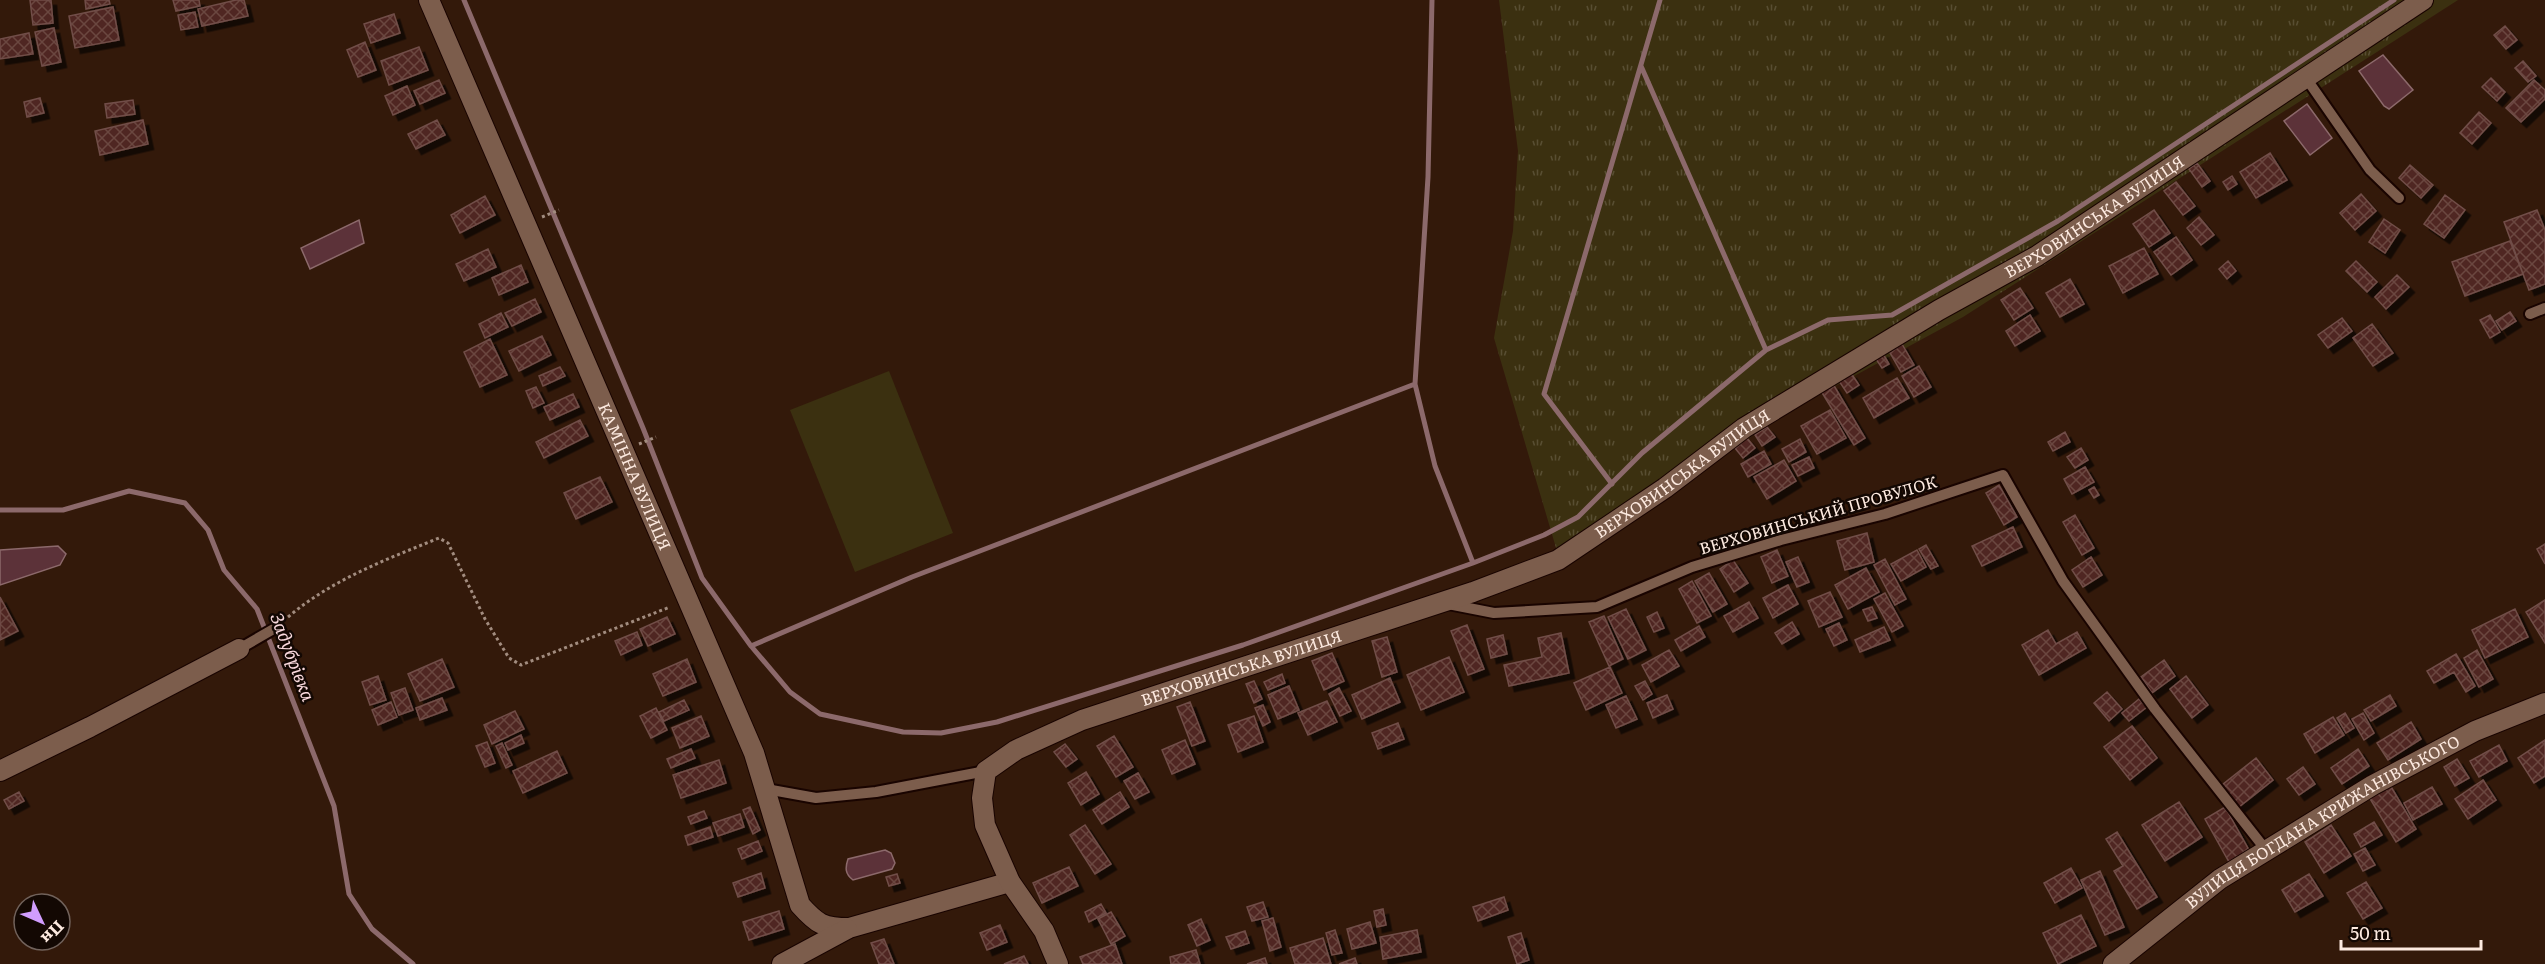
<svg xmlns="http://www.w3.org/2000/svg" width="2545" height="964" font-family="Literata,serif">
<defs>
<pattern id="grass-tufts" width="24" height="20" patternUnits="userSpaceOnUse" patternTransform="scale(1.5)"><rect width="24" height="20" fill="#3b3010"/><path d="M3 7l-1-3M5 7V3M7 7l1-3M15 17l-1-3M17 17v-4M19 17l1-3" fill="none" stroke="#584e32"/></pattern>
<pattern id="building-cross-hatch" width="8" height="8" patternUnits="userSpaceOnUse" patternTransform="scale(1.5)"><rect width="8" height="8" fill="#502721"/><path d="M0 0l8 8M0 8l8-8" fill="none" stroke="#6a4641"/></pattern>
<filter id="shadow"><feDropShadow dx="5.5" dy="5.5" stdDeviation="0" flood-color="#0009"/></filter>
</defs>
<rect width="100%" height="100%" fill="#33190a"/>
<path fill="url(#grass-tufts)" d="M1499,0H2458L1963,317L1784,414L1562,568L1494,338L1513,231L1518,151Z"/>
<path fill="#3b3010" d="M889,371L953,533L855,572L790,410Z"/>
<path fill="#5c3239" stroke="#8c696b" stroke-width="1.5" d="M2383,55L2413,90L2389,109L2384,106L2359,71Z
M2307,104L2332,138L2310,155L2284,121Z
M359,220L364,243L310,269L301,248Z
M58,546L66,554L60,565L0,585V550Z
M885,850L891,853L895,863L892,869L853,880C845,874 845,868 848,859Z"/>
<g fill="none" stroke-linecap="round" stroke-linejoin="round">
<path stroke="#8c696b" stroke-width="5" d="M464,0L643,428L702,578L751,646L790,692L820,714L903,732L941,733L997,722L1243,645L1473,563L1544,535L1578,517L1642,453L1766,350L1641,66
M1432,0L1428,177L1415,384L1435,466L1473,563
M1766,350L1828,320L1892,315L2058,221L2394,0
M1612,484L1544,394L1660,0
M0,510H63L129,491L185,503L208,530L224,570L257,609L334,806L349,894L372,929L413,964
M751,646L912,577L1415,384"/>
</g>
<path fill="url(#building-cross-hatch)" stroke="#714e48" stroke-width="1.5" filter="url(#shadow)" d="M30,0H51L53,23L33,25Z
M85,0H109L110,4L86,9Z
M173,0H199L200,6L176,11Z
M236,0H244L248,16L202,26L198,9Z
M113,7L119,40L75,48L69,16Z
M195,12L198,27L181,30L178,15Z
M394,14L400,33L371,43L364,24Z
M2505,26L2517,40L2506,49L2494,35Z
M54,28L61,62L42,66L35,32Z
M29,33L33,54L0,59V39Z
M365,42L376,70L358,77L347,50Z
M419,47L428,70L389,85L381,61Z
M2523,61L2536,76L2528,82L2515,68Z
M2491,78L2505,92L2497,101L2482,87Z
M439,80L445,93L420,104L414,91Z
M2534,80L2545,90V99L2521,122L2506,108Z
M407,86L415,105L393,115L385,96Z
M40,98L44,113L27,117L24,102Z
M133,100L135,114L107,118L105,104Z
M2479,112L2491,123L2472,144L2460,133Z
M143,120L148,144L100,155L95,131Z
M437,120L445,135L416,149L408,134Z
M2270,153L2287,180L2256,198L2240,172Z
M2197,163L2210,181L2202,187L2189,169Z
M2410,165L2433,185L2421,198L2399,178Z
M2232,176L2237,184L2228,190L2223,182Z
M2176,182L2195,206L2183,215L2164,191Z
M2361,194L2376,211L2355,230L2340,213Z
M2445,195L2465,210L2444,238L2424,224Z
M485,196L495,215L460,233L451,215Z
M2154,210L2170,233L2149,247L2133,224Z
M2537,210L2545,230V284L2529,290L2504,222Z
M2199,217L2214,235L2201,245L2187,228Z
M2384,219L2400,230L2385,253L2369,242Z
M2176,237L2192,260L2171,275L2154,252Z
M2510,241L2523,274L2465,296L2452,262Z
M2144,248L2158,274L2123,293L2109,266Z
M488,249L496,267L464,281L456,264Z
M2228,261L2236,271L2227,279L2219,269Z
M2356,261L2377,282L2367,292L2346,271Z
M521,265L528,282L499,295L492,278Z
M2397,275L2409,287L2386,309L2375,297Z
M2070,279L2084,304L2060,317L2046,293Z
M2020,288L2033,308L2014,320L2001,300Z
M535,299L541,312L512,326L505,313Z
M2510,312L2516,321L2502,330L2496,321Z
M501,313L508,327L485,338L479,324Z
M2030,315L2040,331L2015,346L2006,331Z
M2490,315L2500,332L2490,338L2480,320Z
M2342,318L2352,331L2328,348L2318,335Z
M2372,324L2393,353L2373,366L2353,338Z
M542,336L551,355L519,371L509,351Z
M490,339L507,375L480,387L464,352Z
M1902,344L1914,365L1901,372L1889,351Z
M1882,352L1889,364L1882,368L1874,356Z
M1919,366L1931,387L1914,397L1902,376Z
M560,367L565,376L543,386L539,376Z
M1851,373L1859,385L1847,393L1839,381Z
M1897,378L1909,398L1874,418L1863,398Z
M1833,384L1865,438L1854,445L1821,391Z
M536,387L544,403L533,408L526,391Z
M573,394L579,407L550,420L544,407Z
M1830,410L1846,438L1817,454L1801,426Z
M580,420L588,436L544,458L536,442Z
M1767,427L1775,437L1762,446L1755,435Z
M2065,432L2070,442L2053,451L2048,442Z
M1747,438L1755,448L1743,458L1735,448Z
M1800,439L1806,452L1789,462L1782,449Z
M2081,448L2088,460L2075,468L2067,457Z
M1764,451L1771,464L1748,477L1741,464Z
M1809,457L1814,468L1798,476L1792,465Z
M1784,460L1796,481L1767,499L1754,477Z
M2085,467L2094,482L2072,494L2064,479Z
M600,477L612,502L576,519L564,493Z
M1999,485L2017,517L2004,525L1986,493Z
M2094,487L2099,495L2094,498L2089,490Z
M2075,515L2094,548L2082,555L2063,522Z
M2013,527L2022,547L1982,566L1972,546Z
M1867,533L1874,562L1845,570L1837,541Z
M2545,544V564L2537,549Z
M1926,545L1938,566L1931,569L1919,549Z
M1777,550L1788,576L1772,583L1761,557Z
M1917,550L1926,567L1901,581L1891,564Z
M1798,557L1809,582L1797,587L1786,562Z
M2091,557L2102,575L2083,587L2072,570Z
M1885,559L1906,599L1895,605L1874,565Z
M1733,560L1748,583L1734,592L1720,569Z
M1866,568L1879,592L1848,609L1835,585Z
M1709,573L1727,604L1713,612L1695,581Z
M1692,581L1711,616L1697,623L1679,589Z
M1788,585L1798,604L1773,618L1763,598Z
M1830,592L1842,617L1819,627L1808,601Z
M1885,593L1903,626L1892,632L1874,599Z
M0,597L18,631L0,640Z
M2545,600V643L2526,612Z
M1749,602L1758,618L1733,632L1724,616Z
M1872,607L1877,618L1868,621L1863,610Z
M1626,609L1646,650L1628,659L1608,617Z
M2515,609L2528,637L2485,658L2472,630Z
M1657,612L1664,628L1654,632L1647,617Z
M1604,616L1623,659L1609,666L1589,622Z
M667,617L675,634L648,646L640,629Z
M1792,622L1799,634L1782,644L1775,633Z
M1839,623L1847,640L1834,646L1826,629Z
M1467,625L1484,669L1468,675L1451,631Z
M1699,626L1705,637L1681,651L1675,640Z
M1884,627L1890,640L1860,652L1855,640Z
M2048,630L2056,644L2077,632L2086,648L2039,675L2022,645Z
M637,632L642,645L621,655L615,641Z
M1561,633L1569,673L1509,686L1504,665L1542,657L1538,638Z
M1503,635L1507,654L1491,658L1487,639Z
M1387,637L1397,672L1382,677L1372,641Z
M1669,650L1679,666L1651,682L1642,665Z
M2477,650L2493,679L2479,687L2464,658Z
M1332,653L1344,681L1324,690L1312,661Z
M2456,654L2475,686L2466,692L2454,672L2434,683L2427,671Z
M1449,657L1464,692L1421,710L1407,675Z
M442,659L454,687L420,701L408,674Z
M687,659L696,682L663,696L653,674Z
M2164,660L2175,676L2152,693L2141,677Z
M1610,667L1622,693L1586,710L1574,683Z
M1282,674L1285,683L1268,690L1264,682Z
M378,676L386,700L370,705L362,682Z
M2186,676L2208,705L2192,718L2170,689Z
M1390,678L1400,702L1362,719L1352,695Z
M1254,681L1262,699L1254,703L1246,684Z
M1645,681L1652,694L1643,700L1635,686Z
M1289,686L1299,710L1278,719L1268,695Z
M405,688L413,710L399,715L391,693Z
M1339,688L1351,711L1340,716L1329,694Z
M2107,692L2122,709L2109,721L2094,703Z
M1667,695L1673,709L1653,718L1647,703Z
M2390,695L2396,706L2371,721L2364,710Z
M1626,696L1637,719L1616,728L1606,705Z
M442,698L447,710L420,720L416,708Z
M2139,699L2147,707L2129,721L2122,713Z
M684,700L689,710L664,721L659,712Z
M1327,701L1337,722L1308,735L1298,713Z
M391,702L397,717L378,725L372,710Z
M1190,702L1205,741L1192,746L1177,707Z
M1263,705L1270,722L1263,726L1255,708Z
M656,708L667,730L651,738L640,716Z
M515,711L524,729L492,744L484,725Z
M2345,713L2354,728L2346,733L2337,718Z
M2363,713L2374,733L2364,740L2352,719Z
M701,716L709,736L680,748L672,728Z
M1254,716L1263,742L1238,752L1228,725Z
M2333,717L2344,735L2315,753L2304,734Z
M2411,722L2421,739L2388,760L2377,743Z
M1398,723L1404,739L1378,749L1372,733Z
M2132,726L2157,758L2130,780L2104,747Z
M521,735L524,743L508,750L505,743Z
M1114,736L1133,767L1116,777L1097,746Z
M1185,740L1195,764L1172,774L1162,750Z
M2545,740V776L2534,783L2518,758Z
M487,742L495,763L485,767L476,746Z
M502,743L512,765L506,768L496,746Z
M1065,744L1077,759L1066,767L1054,752Z
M2499,745L2507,761L2479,777L2470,761Z
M691,749L695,758L671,768L667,759Z
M2358,749L2369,766L2342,784L2331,768Z
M557,751L567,773L523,793L513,771Z
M2256,758L2273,780L2239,807L2222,785Z
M2457,759L2469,778L2455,786L2444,767Z
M719,760L726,783L681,798L673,775Z
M2303,767L2315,784L2299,795L2287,779Z
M1086,772L1099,794L1081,805L1068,783Z
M1138,773L1149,792L1135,799L1124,781Z
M2483,780L2496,800L2468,819L2455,799Z
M2390,785L2416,829L2396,842L2369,797Z
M2432,787L2442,804L2413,820L2404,803Z
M19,792L24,801L9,809L4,800Z
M1120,792L1129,807L1102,824L1093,810Z
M2179,802L2202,837L2165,861L2142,825Z
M750,807L760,830L753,834L743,810Z
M2225,807L2249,850L2229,862L2205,819Z
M704,811L707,818L691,824L688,817Z
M740,814L744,827L718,836L713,823Z
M2374,822L2382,835L2361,847L2354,834Z
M1085,825L1111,864L1095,874L1070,835Z
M2331,825L2351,856L2324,873L2305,842Z
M710,827L713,837L688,845L685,836Z
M2117,832L2157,897L2137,909L2114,871L2123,866L2106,839Z
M758,841L762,851L742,859L738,849Z
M2365,848L2375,865L2363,871L2354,854Z
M1069,867L1078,886L1042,903L1033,883Z
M2071,868L2082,888L2055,903L2044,883Z
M2100,871L2124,927L2105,935L2081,880Z
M761,873L765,888L738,897L733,883Z
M897,874L900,883L889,886L886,877Z
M2309,874L2323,896L2295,912L2282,890Z
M2366,882L2382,908L2363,919L2347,893Z
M1504,897L1508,910L1478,921L1473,907Z
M1263,902L1268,917L1252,921L1247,907Z
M1101,904L1106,913L1089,922L1085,912Z
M1383,909L1386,925L1377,927L1374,911Z
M779,911L784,929L749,940L743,922Z
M1111,912L1125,936L1111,944L1098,919Z
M2081,915L2096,946L2058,964L2043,933Z
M1273,918L1281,947L1270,951L1262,921Z
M1201,919L1210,940L1197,946L1188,925Z
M1370,922L1376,943L1352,949L1347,929Z
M1000,925L1007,942L987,950L980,933Z
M1335,930L1342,953L1332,955L1326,933Z
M1417,930L1421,952L1383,959L1380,937Z
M1245,931L1249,943L1231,949L1226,937Z
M1521,933L1529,960L1517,964L1508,937Z
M1323,938L1331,964H1295L1290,948Z
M884,939L894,964H879L871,943Z
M1115,944L1122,964H1083L1080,957Z
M1196,950L1200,964H1171L1170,957Z
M1024,956L1028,964H1004Z
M1265,958L1267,964H1247Z
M1355,958L1357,964H1339Z"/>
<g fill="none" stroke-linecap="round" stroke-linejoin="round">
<g stroke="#190400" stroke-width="14">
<path id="lane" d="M2306,78L2370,170L2399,198
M2530,314L2545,308
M1448,604L1494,613L1597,607L1692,567L1781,540L1885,514L2003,475L2063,581L2155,709L2266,850
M239,649L277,627
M766,789L816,798L876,792L986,771"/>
</g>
<g stroke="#190400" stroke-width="22">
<g id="street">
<path id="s1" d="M429,0L754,753L800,905C817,924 823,928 849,928L1010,882"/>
<path d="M0,771L90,727L239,649"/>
<path d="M782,964L847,929"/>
<path id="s2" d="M1058,964L1044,931L1010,882L985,825L982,798L986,771L1016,750L1082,720L1473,592L1558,560L1665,488L1744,428L1939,310L2037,256L2423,0"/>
<path id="s3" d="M2113,964L2220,879L2373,785L2475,731L2545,703"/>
</g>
</g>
<path stroke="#a28c7f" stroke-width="3" stroke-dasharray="3 3" stroke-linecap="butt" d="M542,217L559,210
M639,444L656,437
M288,617C333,579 385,560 439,538L448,543L485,619L509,658L521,665L670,607"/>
<use href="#lane" stroke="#7c5d4c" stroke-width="10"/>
<use href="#street" stroke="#7c5d4c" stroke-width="20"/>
</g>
<g text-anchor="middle" stroke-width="5" stroke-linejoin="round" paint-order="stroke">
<g font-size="16" fill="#fdeae0" stroke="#130803">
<text dy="6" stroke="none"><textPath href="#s2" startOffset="1461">ВЕРХОВИНСЬКА ВУЛИЦЯ</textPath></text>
<text dy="6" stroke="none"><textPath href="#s2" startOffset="975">ВЕРХОВИНСЬКА ВУЛИЦЯ</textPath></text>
<text dy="6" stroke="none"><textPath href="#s1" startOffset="519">КАМІННА ВУЛИЦЯ</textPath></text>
<text transform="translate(1818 515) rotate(-16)" y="6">ВЕРХОВИНСЬКИЙ ПРОВУЛОК</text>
<text dy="6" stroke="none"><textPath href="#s2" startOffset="489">ВЕРХОВИНСЬКА ВУЛИЦЯ</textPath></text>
<text dy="6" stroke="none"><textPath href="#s3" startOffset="254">ВУЛИЦЯ БОГДАНА КРИЖАНІВСЬКОГО</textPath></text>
</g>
<g font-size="18" font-style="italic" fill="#f9d9dd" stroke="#130803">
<text transform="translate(292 657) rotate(69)" y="6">Задубрівка</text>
</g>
</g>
<g transform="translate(42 922) rotate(134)"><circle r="28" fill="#130803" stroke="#71625b" stroke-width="1.5"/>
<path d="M0-4.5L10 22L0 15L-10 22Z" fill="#d19dfe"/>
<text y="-9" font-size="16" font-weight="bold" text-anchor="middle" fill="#fdeae0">Пн</text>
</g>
<path d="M2341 940v9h140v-9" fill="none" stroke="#fdeae0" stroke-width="3"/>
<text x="2350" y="940" font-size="18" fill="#fdeae0" stroke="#130803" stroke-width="4.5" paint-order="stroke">50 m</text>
</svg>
